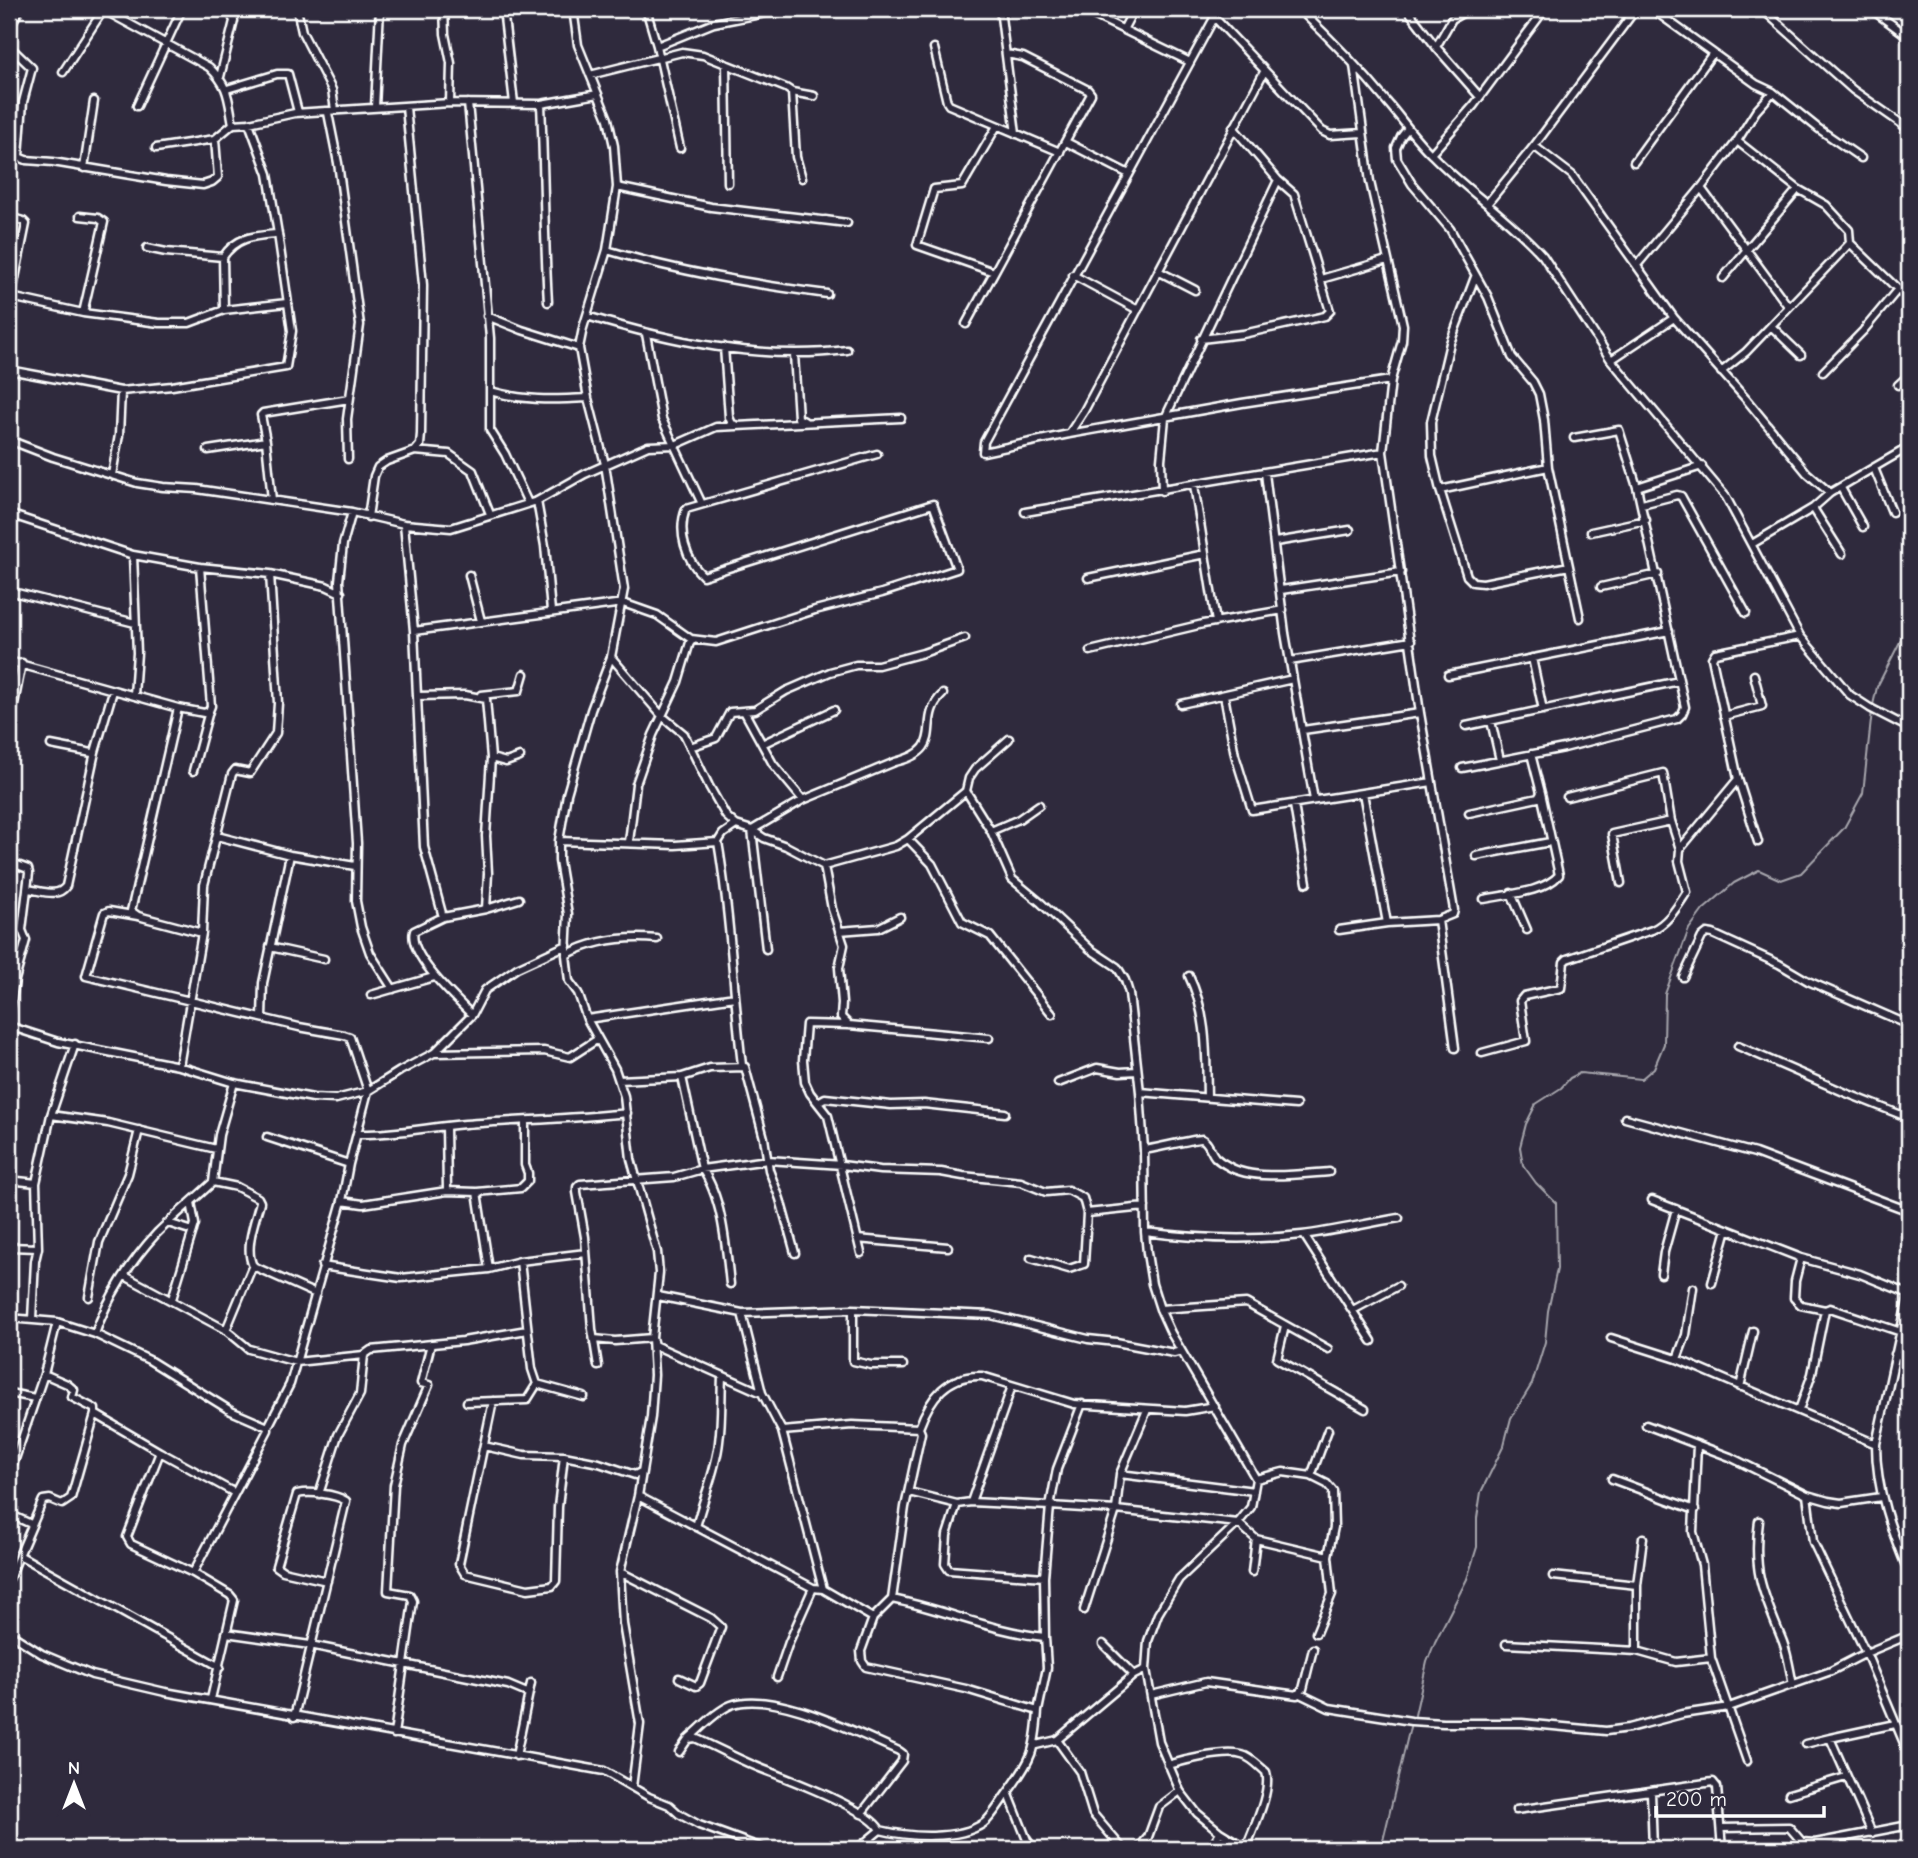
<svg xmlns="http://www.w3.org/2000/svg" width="1918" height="1858" font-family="'Comic Neue',sans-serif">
<rect width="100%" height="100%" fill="#2f2a3d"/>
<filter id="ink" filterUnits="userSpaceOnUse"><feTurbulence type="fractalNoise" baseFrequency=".0143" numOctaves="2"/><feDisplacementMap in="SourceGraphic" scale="14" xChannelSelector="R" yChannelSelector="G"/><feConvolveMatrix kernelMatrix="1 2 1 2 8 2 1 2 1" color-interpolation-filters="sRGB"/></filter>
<g filter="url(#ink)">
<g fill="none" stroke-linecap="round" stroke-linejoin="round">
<path stroke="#a7a6ad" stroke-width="2" d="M1873,705L1877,687L1909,624
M1415,1715L1427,1662L1435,1642L1467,1579L1477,1547V1518L1481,1492L1504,1445L1511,1418L1532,1384L1545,1342L1548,1311L1557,1269L1556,1203L1536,1183L1523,1165L1520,1147L1526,1124L1536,1104L1561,1088L1570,1078L1580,1073L1641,1079L1654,1068L1664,1044L1665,994L1689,929L1703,910L1734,883L1759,870L1781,880L1801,873L1844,828L1863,793L1872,711
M1381,1849L1410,1727"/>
<g stroke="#fff" stroke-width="11">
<path id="minor" d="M102,9L209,67C229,86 228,98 233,124
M297,9L302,32L332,90L335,110
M444,9L445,34L451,63L450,103
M503,9L514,103
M573,9L578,45L608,119L614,146L617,187L607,250L583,328L579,348L588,398L605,464L624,589L611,657L591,710L567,794L559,841V861L568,914L566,955L569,981L578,993L587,1019L615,1069L624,1096L631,1159L657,1252L659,1273L652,1338L654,1375L651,1417L638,1496L620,1572L623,1624L640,1724L632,1787
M646,9L657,46
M1000,9L1016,134
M1081,9L1190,62
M1219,9L984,442L983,452L1069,434L1242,403L1391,380
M1299,9C1330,38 1360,69 1387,102C1402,119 1415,139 1432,155C1467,191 1509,218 1543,256L1611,360L1726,497L1800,636L1850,695L1870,708L1909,728
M1407,9L1436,47L1480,97
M1652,9L1756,84L1773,92L1819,129L1861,158
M1762,9L1853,90L1909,129
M1871,9L1909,37
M1462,10L1464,12L1476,9
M1214,17L1322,131L1330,135L1362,133
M9,28L20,9
M1124,28L1134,9
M9,46L32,68L23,102L19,156
M1436,47L1452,19L1464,12
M934,48L947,102L949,105L1060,152
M726,64L728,183
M63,72L104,9
M590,75L682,52L703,55L786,88L792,92L796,157L802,178
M220,77L234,21L229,9
M227,89L277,74H288L298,112L296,113
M792,92L814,96
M468,103L490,338V430L505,454L528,503
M541,104C544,170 544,236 548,302
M137,106L182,9
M375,107L380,9
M406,107L423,285L421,434L420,445L415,451
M328,113L338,163L360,325L347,419L348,459
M1408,128L1401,137L1396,148L1397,159L1412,184L1450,229L1488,297L1512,357L1533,382L1539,394L1544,420L1548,467L1440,490
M1737,141L1798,189L1826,205L1849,230L1850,243L1909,300
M1066,142L1129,174
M1534,146L1572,175L1674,318L1746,399L1807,473L1830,493
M156,148L215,139L233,124L249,123L295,113L450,103L541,104L598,94
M680,148L657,46L714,23L765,13L813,10
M9,153L26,160L53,162L166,181L203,185L212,182L218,177L215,139
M1431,154L1474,105L1545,9
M1634,162L1713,53
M84,168L94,101
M1907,183L1909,185
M617,187L711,207L847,223L825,220
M1701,188L1788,306
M1487,204L1534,146L1636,9
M80,216L98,218L104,222L83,313
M9,217L23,221L26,224L9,308
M147,248L166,252L223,257L224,310
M607,250C679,272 752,284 827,294
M223,257C237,236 254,236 278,234
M1637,265L1701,188L1737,141L1756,111L1773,92
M1158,271L1195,290
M994,272L917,245L934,189L962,186L997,126
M1073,275L1138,310
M1475,277L1450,343L1431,422L1432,456L1440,490L1467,576L1473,582L1483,583L1569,566
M1723,278L1798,189
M1321,279L1387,260
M11,297L83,313L159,323H189L224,310L287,303
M487,316L522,330L579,348
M587,316C669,341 761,361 847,350
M966,324L1091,94L1088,90L1023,57L1006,54
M1771,326L1801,355
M646,334L662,419L702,504
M1201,339L1243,334L1325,316L1330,311L1294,194L1278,180L1233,127
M724,347L729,417L732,424L736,425
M794,354L798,418L804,421
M1611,360L1674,318
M9,370L121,391L172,386L286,367L292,331L278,234L268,174L249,123
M1721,372L1746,352L1850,243
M1823,372L1863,331L1898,289
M1898,385L1909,375
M490,391C525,401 551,400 588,398
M1069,434L1084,411L1264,72
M1574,438L1619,430L1637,487
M9,440L53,457L137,483L163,487L197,489L352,512L404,524L451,528L537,501L585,474L648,446L675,445L716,427L901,418
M208,450L266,441
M1548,467L1580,618
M1874,468L1892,512
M1265,473L1285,633L1314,800
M112,475L119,435L121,391
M1194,485L1216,622
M1841,488L1863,527
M1162,491L1161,460L1165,418L1278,180
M272,500L266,441L261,415L263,413L349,399
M537,501L545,546L551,611
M1642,504L1677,495L1681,496L1746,613
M1813,508L1842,554
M352,512L343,544L339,581L357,843L356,901L361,927L370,953L393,989
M1025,512L1383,452
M9,514L133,555L200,567L270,574L326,586L341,593
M368,517L374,476L378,467L387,461L415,451L449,454L473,471L490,514
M404,524L414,631L424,847L443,917
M1591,532L1646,520
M1275,542L1350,530
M1752,544L1813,508L1830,493L1909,447
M133,555L137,653L134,695
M469,575L481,621
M1088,578L1205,554
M1601,587L1658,574
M1281,590L1401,572
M9,591L135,623
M414,631L623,603L657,615L691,639L716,642L815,610L882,593L957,569L933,504L703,576C686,560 677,532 686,509L877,454
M1090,651L1203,624L1283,610
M611,657L662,716L684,734L709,786L726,816L736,825L752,830L764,838L786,846L824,866L896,846L908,839L966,791L969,778L975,769L1009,739
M1532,658L1543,710
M9,661L178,708L204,713L209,711L211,706L200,567
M1290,661L1411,641
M1448,675L1669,631
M481,695L519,691L524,674
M1224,695L1235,755L1252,810L1432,782
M417,696L465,695L486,699L491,758L486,836L488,873L486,909
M1181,704L1293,679
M178,708L131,911L138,916L202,933
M744,711L773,764L803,800
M1724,716L1762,706L1754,675
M1491,721L1500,760
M1466,726L1679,681
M9,730L22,663
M1303,730L1420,713
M762,744L834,710
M51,745L92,753L95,752L113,691
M690,747L716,738L730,712L755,710L786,691L830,672L856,665H878L923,653L965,638
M491,758L506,762L520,757
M1462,768L1564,748L1677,719L1682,714L1685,707L1637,487L1702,466
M193,771L209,711
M966,791L991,831L1012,879L1041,903L1090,949L1117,967L1125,980L1129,993L1140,1092L1144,1150L1145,1232L1147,1253L1152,1284L1160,1309L1171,1333L1256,1479L1251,1507L1238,1523L1179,1579L1158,1614L1148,1641L1146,1669L1159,1742L1180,1791L1197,1813L1220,1832L1248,1849
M1363,793L1387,923
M1567,797L1663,773L1671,821L1680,849
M1294,805L1307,883
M1469,813L1538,798L1541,793L1531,754
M991,831L1019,819L1039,805
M217,836L290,855L355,866
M908,839L932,864L962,922L990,936L1052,1014
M559,841L675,845L718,842L723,834L736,825
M629,842L636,784L653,735L678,682L691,639
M718,842C731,916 733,991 742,1065
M1758,842L1738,779L1712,658L1715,653L1800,636
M1476,856L1550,842
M9,862L28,869L29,873L22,930L26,940L15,980L9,1018
M824,866L832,909L844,945L839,968L842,1003L841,1017L849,1025
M1621,883L1612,834L1671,821
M28,889C42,891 58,898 66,886L95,752
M1511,893L1527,930
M519,899L486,909L443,917L414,931C407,954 456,999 472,1015L485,990L517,968L567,945
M1484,899C1507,894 1543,893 1559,875L1541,793
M138,916L109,911L104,913L86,976L299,1027L344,1035L350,1037L368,1091L349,1164L342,1201L290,1384L268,1427V1430L193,1573
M1438,920L1455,1048
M1339,930L1387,923L1438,920L1453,914L1454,910L1420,713L1383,452L1391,380L1402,341L1403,325L1370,182L1354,65
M839,931L878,928L900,917
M270,947L324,959
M766,949L752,830L803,800L895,762C950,749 914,721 943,694
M566,955C594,940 625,936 657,939
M1189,976C1208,1015 1206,1055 1207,1097
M1683,977L1702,937L1707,933L1713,934L1779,964L1808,981L1909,1025
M371,995L434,977
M262,1018L263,983L290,855
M587,1019L735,997
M9,1026L58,1042L179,1066L234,1083L313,1098L336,1099L368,1091L400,1071L434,1053L472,1015
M1738,1046L1846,1093L1909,1118
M434,1053L544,1051L570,1057L598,1039
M1482,1053L1526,1041L1520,1001L1524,996L1561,988L1564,962L1567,959L1652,930C1668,923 1677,907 1687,892L1679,861L1680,849L1738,779
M179,1066L202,933L204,885L232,774L235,770L250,773L276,733L278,703L270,574
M682,1077L702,1169C723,1199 726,1248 730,1284
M619,1080L682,1077L710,1068L745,1067L764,1138L769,1170L780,1199L795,1253
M1058,1083L1097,1068L1120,1072L1137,1071
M1140,1092L1296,1105
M818,1102L825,1098L891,1105L924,1104L1005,1113
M51,1115L108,1123L216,1149
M1625,1118L1755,1153L1909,1211
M446,1126L447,1191
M357,1134C394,1135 428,1127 465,1124C519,1120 573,1119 627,1113
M267,1137L349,1164
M1144,1150C1153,1149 1198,1138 1202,1139C1209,1142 1210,1151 1215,1157C1218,1160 1224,1164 1228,1166C1252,1181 1301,1174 1329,1172
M9,1180L36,1183
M213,1182L237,1187L258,1198L260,1202C255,1221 244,1248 253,1266L316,1294
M477,1192L521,1188L528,1181V1173L525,1165V1121
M1652,1200L1801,1258L1860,1274L1909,1294
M342,1201L363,1204L447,1191L477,1192L489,1269
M168,1223L193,1231
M1145,1232C1197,1239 1249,1241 1302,1235C1335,1231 1367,1223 1399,1218
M1304,1235L1372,1341
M857,1239L948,1247
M9,1247L38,1248
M861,1253L828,1116L810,1093L805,1082L803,1060L806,1024L849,1025L989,1038
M1031,1258L1069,1269L1084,1264L1087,1213L1145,1207
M1801,1258L1795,1281L1794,1298L1801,1305L1825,1310
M322,1266L401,1278L489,1269L520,1261L586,1253
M1661,1274L1664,1252L1676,1209
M125,1276L226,1330L249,1349L296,1362L364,1355L371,1350L463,1341L527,1330
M1712,1283L1727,1229
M1909,1293L1876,1444C1876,1490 1891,1531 1909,1573
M658,1296L742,1313L853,1309L991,1315L1088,1339L1116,1342L1174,1353L1181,1351
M89,1297L99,1242L128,1174L139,1130
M172,1299L195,1224L191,1202
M853,1309V1361L871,1365H903
M1160,1309L1246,1303L1328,1349
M1353,1310L1398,1286
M742,1313L762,1393L782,1431L823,1589
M9,1318L57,1322L95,1334L149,1360L231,1411L268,1427
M32,1319L35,1261L38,1248L36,1183L51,1115L75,1044
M1285,1326L1277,1359L1365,1409
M226,1330L253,1265
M95,1334C107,1298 131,1261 157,1233C175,1215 195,1199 213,1182L219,1135L234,1083
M1611,1338L1677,1359L1876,1444
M594,1339L615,1341L652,1338L654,1345L762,1393
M1895,1354L1909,1358
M1677,1359L1686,1335L1693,1288
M598,1366L592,1329L585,1237L577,1192V1187L580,1184L674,1177L702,1169L768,1160L842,1165L880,1170L941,1172L963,1176L1021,1182L1046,1192L1068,1190L1083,1198L1087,1213
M537,1384L584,1397
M1740,1387L1753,1331
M9,1393L35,1398
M493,1401L459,1564L465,1574L528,1589L552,1586L556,1581L558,1507L564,1456
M467,1402L527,1400L537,1384L532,1369L520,1261
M1799,1410L1812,1374L1825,1310L1830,1308L1901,1332
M95,1414L160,1452
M1646,1425L1730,1457L1807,1495L1828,1501L1841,1503L1881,1497
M919,1428C930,1398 947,1374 982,1376L1074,1404L1185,1411L1215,1406
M782,1431L852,1425L919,1428L921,1433L905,1507L892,1599L873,1618L861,1651L862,1661L866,1667L966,1689L1038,1711C1035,1752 1032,1759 1008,1792L1027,1840L1034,1849
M1697,1445L1693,1532L1702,1565L1711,1658L1747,1761
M484,1446L524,1455L564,1456L599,1463L635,1475L641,1472
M14,1462L44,1374L57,1322
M1120,1474L1254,1491
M1311,1476L1327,1484L1333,1491L1334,1527L1328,1556
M1256,1479L1283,1472L1311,1476L1328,1430
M1612,1479L1695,1510
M909,1492L957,1504L947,1535L945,1564L949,1570L1044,1577
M319,1494L338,1435L360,1394L364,1355
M1807,1495L1813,1542L1866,1653L1909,1755
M638,1496L813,1588L823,1589L873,1618
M971,1502L1012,1386
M957,1504L971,1502L1050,1506L1057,1469L1082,1404
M9,1514L31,1524
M1759,1521C1752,1574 1764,1595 1783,1642C1788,1655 1790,1671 1793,1685
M696,1527C703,1498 716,1471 719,1442C722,1420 721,1398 722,1376
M1256,1539L1328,1556L1332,1594L1316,1633
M19,1555L220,1667
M620,1572L711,1618L721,1627L700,1683L696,1686L679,1678
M1553,1576L1637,1585
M9,1579L43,1500L50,1499L62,1504L71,1498L95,1414V1409L72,1397L74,1390L67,1384L44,1374
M892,1599C943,1609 994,1632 1045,1637L1044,1577L1050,1506L1116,1510L1238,1523L1256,1539L1252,1572
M1084,1610L1116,1510L1120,1474L1147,1410
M9,1633L42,1654L92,1675L165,1692L604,1771L649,1797L669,1805L679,1814L699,1825L765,1849
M226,1633L310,1645L508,1685L527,1693
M1103,1644L1134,1675
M1506,1644L1637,1651L1676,1662L1711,1658
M1637,1651V1585L1643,1538
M777,1677L789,1642L813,1588
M1300,1694L1329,1708L1411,1721L1443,1723H1522L1606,1731L1629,1728L1682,1714L1729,1707L1831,1671L1866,1653L1909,1635
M1151,1695L1206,1682L1297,1695L1303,1689L1313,1649
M211,1699L234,1600L230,1595L193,1573L131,1544L127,1537L160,1452L235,1493
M1038,1711L1047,1668L1045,1637
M294,1717C312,1645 329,1573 346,1501C335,1494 310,1491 297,1494L276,1566L283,1571L327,1581
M394,1734L413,1601L410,1595L388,1591L394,1485L403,1445L429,1385L421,1383L431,1344
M689,1738C701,1728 716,1711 731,1705C773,1689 859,1734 899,1751L903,1754L902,1761L861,1814
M1057,1740L1080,1772L1093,1814L1123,1849
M1805,1744L1830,1738
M1036,1745L1057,1740L1134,1675L1146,1669
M679,1752L688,1739L695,1738C718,1748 741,1761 765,1770C788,1779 870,1809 880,1830C908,1837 958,1841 984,1823C993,1816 1001,1801 1008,1792
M516,1756L531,1683
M1168,1765C1185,1760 1225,1750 1242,1755C1251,1757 1259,1766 1266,1772C1272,1791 1253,1829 1246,1848
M1651,1792L1653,1849
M1789,1794L1846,1777
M1516,1810L1713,1782L1717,1787L1722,1849
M1721,1828L1789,1827L1802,1842L1815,1843L1909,1825
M1872,1833L1830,1738L1895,1724
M857,1849L880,1830
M1138,1849L1148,1837L1159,1807L1180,1791
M1210,1849L1220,1832"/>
</g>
<use href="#minor" stroke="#2f2a3d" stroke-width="6"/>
</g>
</g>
<rect width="1918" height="1858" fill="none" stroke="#2f2a3d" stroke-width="35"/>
<rect x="18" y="18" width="1883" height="1823" fill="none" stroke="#fff" stroke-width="2.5" filter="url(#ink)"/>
<g transform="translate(74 1784)" stroke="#2f2a3d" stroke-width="5" paint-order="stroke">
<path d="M0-5L12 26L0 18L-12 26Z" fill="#ffffff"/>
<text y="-10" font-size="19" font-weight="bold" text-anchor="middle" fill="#ffffff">N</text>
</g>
<path d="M1656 1806v10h168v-10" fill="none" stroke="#ffffff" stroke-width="3.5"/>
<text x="1666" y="1806" font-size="21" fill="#ffffff" stroke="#2f2a3d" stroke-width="5" paint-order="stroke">200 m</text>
</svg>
